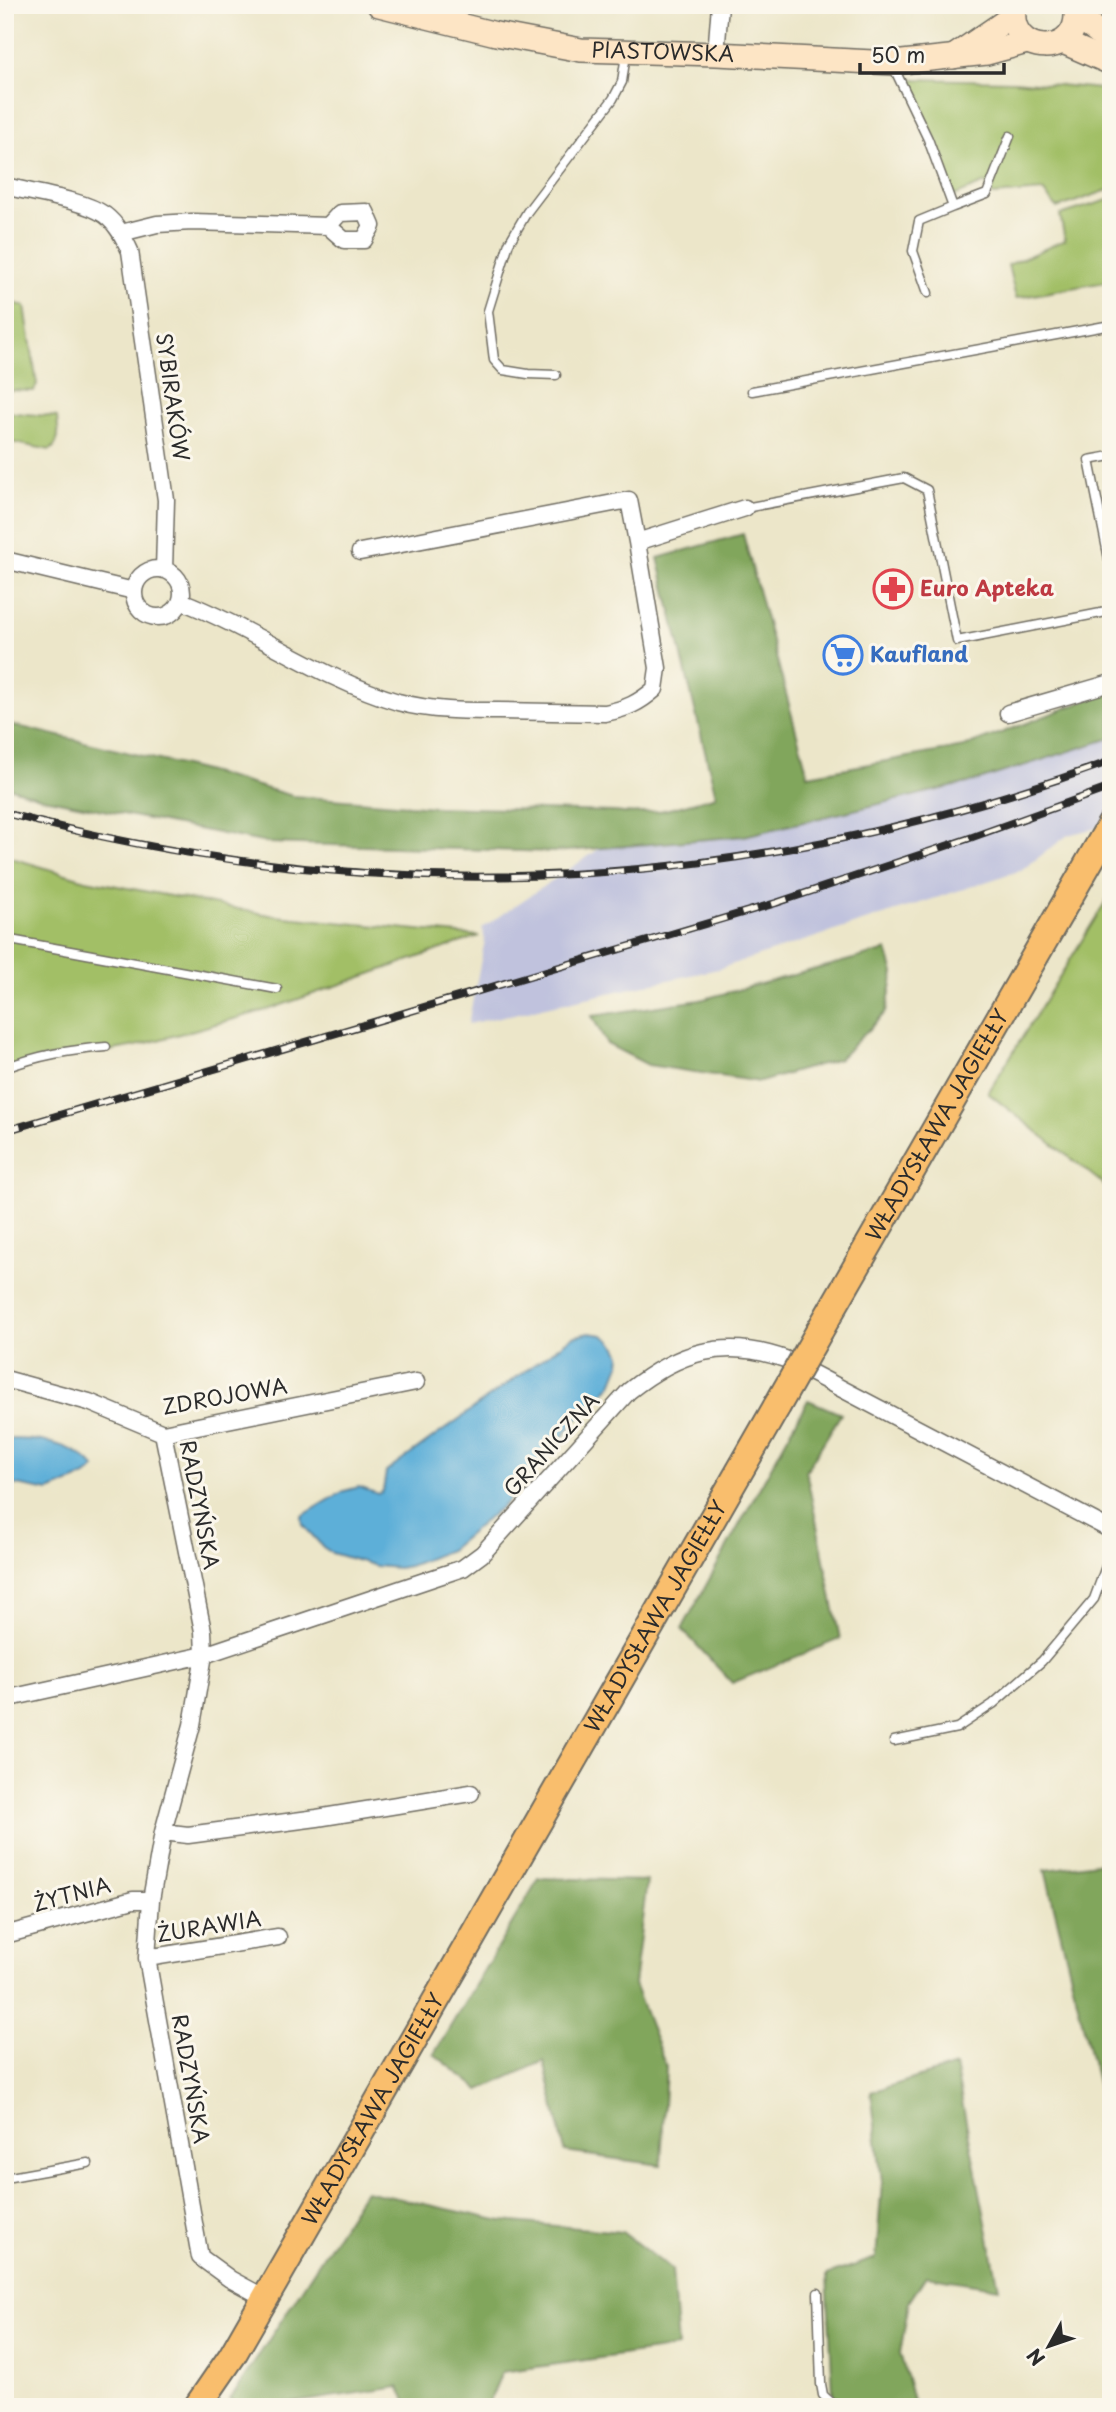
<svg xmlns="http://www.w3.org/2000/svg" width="1116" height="2412" font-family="'Playpen Sans',sans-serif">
<rect width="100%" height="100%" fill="#fbf7ec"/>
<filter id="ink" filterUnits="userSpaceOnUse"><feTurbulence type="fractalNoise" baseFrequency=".0143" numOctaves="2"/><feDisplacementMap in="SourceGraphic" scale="14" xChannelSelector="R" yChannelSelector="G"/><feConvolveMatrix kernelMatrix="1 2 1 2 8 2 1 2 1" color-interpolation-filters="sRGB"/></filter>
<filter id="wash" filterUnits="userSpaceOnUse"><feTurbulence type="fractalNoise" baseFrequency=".00686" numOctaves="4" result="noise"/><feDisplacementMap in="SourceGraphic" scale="28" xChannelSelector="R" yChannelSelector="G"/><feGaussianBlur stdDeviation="1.57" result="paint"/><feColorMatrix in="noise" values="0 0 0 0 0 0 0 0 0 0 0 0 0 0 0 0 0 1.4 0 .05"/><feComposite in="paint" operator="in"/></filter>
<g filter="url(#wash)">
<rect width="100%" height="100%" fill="#ece6c9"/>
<path fill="#c0c2dd" d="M1111,699V824L1068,835L1022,870L718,969L468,1024L485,940L482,928L648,816L799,805Z"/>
<path fill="#a2bf66" stroke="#667548" stroke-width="2" d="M909,79L1014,81L1111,90V189L1057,208L1043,191L993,195L985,183L952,197Z
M1111,199V281L1016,298L1008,265L1065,240L1060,215Z
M5,301L25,306L37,384L34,391L5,390Z
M5,412L57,417C58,427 61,444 50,450L5,441Z
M5,856L86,880L275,916L479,936L270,1009L136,1046L103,1052L65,1054L33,1061L5,1072Z
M1111,893V1190L988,1093Z"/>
<path fill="#81a65b" stroke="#566843" stroke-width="2" d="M743,534L808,775L964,747L1111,691V738L976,781L744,836L555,852L267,843L43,798L5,786V723L201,770L293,796L435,807L615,812C649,818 684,805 716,796L658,558Z
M887,950L894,973L886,1012L839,1059L760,1082L648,1065L607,1044L592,1016L700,1000Z
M808,1400L841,1414L806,1471L840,1639L732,1683L682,1629Z
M1111,1861V2139L1045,1870Z
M539,1878L647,1881L634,1984L666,2067L661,2165L565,2152L544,2061L480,2090L434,2054Z
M955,2066L999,2288L926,2276L909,2302L900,2353L915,2407H852L833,2394L827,2275L876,2258L882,2182L871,2092Z
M365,2191L502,2221L622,2232L672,2270L678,2347L502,2372L487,2407H410L399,2387L263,2407H245L230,2400Z"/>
<path fill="#5dafd8" stroke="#446d82" stroke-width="2" d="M589,1333L603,1335L610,1340L617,1347L621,1355L620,1364L612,1384L590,1408L574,1422L561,1439L545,1452L506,1503L450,1550L409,1566L398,1568L376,1566L332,1553L323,1547L303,1525L302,1516L344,1491L359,1487L378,1494L383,1491L386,1472L572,1337Z
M5,1439C37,1438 74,1442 95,1468L86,1476L49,1491L5,1483Z"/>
</g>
<g filter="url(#ink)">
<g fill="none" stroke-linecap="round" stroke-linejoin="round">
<g stroke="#6f6c62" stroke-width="11">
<path id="lane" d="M893,66L928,139L953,207L919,221L913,251L928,293
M953,207L987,194L1010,136
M556,375L528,374L503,370L494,360L488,311L509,243L527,212L613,99L622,82L626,54
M752,391L1111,325
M1111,456L1089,460L1111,569
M745,508L904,478L927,490L957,641L1111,611
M5,939L277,989
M5,1068C39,1055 70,1050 106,1047
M894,1741L957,1728L993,1704L1042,1661L1094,1599L1111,1553
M5,2178L88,2163
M818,2293L821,2384L823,2395L836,2407"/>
</g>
<g stroke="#6f6c62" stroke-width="19">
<path id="street" d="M716,54L720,5
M5,186C32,193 84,200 105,215C117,224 124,238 130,251L166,500L164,570
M121,233L157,224L192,222L328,226L344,240H364L372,226L366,212L340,213L328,226
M360,552L629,500L637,542L745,508
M5,560L134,591
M134 593a24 24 0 1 1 48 0a24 24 0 1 1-48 0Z
M181,601C256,630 321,679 398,702C431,711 465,711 498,711C534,712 569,712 605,713C626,709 639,703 655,689L658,668L637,542
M1008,713L1111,683
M5,1379L89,1402L163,1433L416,1382
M163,1433L203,1631L204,1655L192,1725L163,1832L151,1900L147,1958L200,2257L230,2279L265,2298
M5,1699L204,1655L463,1568L482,1554L629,1391C678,1352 724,1337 785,1359L1111,1530
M163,1832L188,1835L317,1818L471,1793
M5,1935L133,1900H151
M147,1958L278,1937"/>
</g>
<g stroke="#6f6c62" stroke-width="26">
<g id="secondary">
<path id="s1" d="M379,5L496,34L581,50L716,54L893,63L987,53L1027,42"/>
<path d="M1015,5C1003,58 1086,61 1075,5"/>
<path d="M1077,15L1111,43"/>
<path d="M1063,42L1111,63"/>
<path d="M953,57L1013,16"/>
</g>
</g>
<g stroke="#6f6c62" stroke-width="30">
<g id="primary">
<path id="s2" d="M820,1330L1111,824"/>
<path id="s3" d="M197,2407L232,2356L777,1406"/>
</g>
</g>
<use href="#lane" stroke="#fff" stroke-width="8"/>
<use href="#street" stroke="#fff" stroke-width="16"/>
<use href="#secondary" stroke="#fde5c5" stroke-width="23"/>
<use href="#primary" stroke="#f9be6d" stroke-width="26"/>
<g stroke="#2b2b2b" stroke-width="8">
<path id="rail" d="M5,813C380,914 747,894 1111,761
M5,1131L776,903L967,839L1111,787"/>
</g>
<use href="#rail" stroke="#fbf7ec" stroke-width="5" stroke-dasharray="16" stroke-linecap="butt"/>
<g stroke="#6f6c62" stroke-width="30" stroke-linecap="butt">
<path id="primary-bridge" d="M777,1406L820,1330"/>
</g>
<use href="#primary-bridge" stroke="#f9be6d" stroke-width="26"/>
</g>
</g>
<defs>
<g id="pharmacy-ring" transform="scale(2.0125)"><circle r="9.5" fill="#fbf7ec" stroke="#e0444e" stroke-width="1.5"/><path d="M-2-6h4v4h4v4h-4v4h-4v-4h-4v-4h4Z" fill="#e0444e"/></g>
<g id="supermarket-ring" transform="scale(2.0125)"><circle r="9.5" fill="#fbf7ec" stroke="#3f7fe0" stroke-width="1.5"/><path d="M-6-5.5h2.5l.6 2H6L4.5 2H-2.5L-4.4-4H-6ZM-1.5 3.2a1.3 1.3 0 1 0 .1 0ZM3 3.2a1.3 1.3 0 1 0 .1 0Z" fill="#3f7fe0"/></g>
</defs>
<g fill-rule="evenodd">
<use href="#pharmacy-ring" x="893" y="589"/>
<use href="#supermarket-ring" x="843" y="655"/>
</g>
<g text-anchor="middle" stroke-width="6" stroke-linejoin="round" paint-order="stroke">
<g font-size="21" fill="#2b2b2b" stroke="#fbf7ec">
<text dy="7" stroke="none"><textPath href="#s1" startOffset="289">PIASTOWSKA</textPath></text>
<text transform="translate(172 397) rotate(82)" y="7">SYBIRAKÓW</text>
<text dy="7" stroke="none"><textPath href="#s2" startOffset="236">WŁADYSŁAWA JAGIEŁŁY</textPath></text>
<text transform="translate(225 1397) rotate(-10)" y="7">ZDROJOWA</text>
<text transform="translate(552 1445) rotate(-48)" y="7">GRANICZNA</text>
<text transform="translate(199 1505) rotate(79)" y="7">RADZYŃSKA</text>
<text dy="7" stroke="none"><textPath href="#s3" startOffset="914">WŁADYSŁAWA JAGIEŁŁY</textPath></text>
<text transform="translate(72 1895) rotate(-15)" y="7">ŻYTNIA</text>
<text transform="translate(209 1927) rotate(-9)" y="7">ŻURAWIA</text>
<text transform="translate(190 2079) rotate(80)" y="7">RADZYŃSKA</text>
<text dy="7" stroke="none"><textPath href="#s3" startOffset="346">WŁADYSŁAWA JAGIEŁŁY</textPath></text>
</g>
<g font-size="21" font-weight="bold" fill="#be3a42" stroke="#fbf7ec" text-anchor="start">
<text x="920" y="596">Euro Apteka</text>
</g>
<g font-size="21" font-weight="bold" fill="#366cbe" stroke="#fbf7ec" text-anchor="start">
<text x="870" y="662">Kaufland</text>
</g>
</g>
<rect width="1116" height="2412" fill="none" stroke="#fbf7ec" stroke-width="28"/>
<g transform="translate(1049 2346) rotate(230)" stroke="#fbf7ec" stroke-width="5" paint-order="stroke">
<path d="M0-5L12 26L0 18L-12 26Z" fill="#2b2b2b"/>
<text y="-10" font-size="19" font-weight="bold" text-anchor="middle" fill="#2b2b2b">N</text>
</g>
<path d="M860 63v10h144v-10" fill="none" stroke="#2b2b2b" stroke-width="3.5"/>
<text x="871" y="63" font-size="21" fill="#2b2b2b" stroke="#fbf7ec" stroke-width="5" paint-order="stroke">50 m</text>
</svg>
